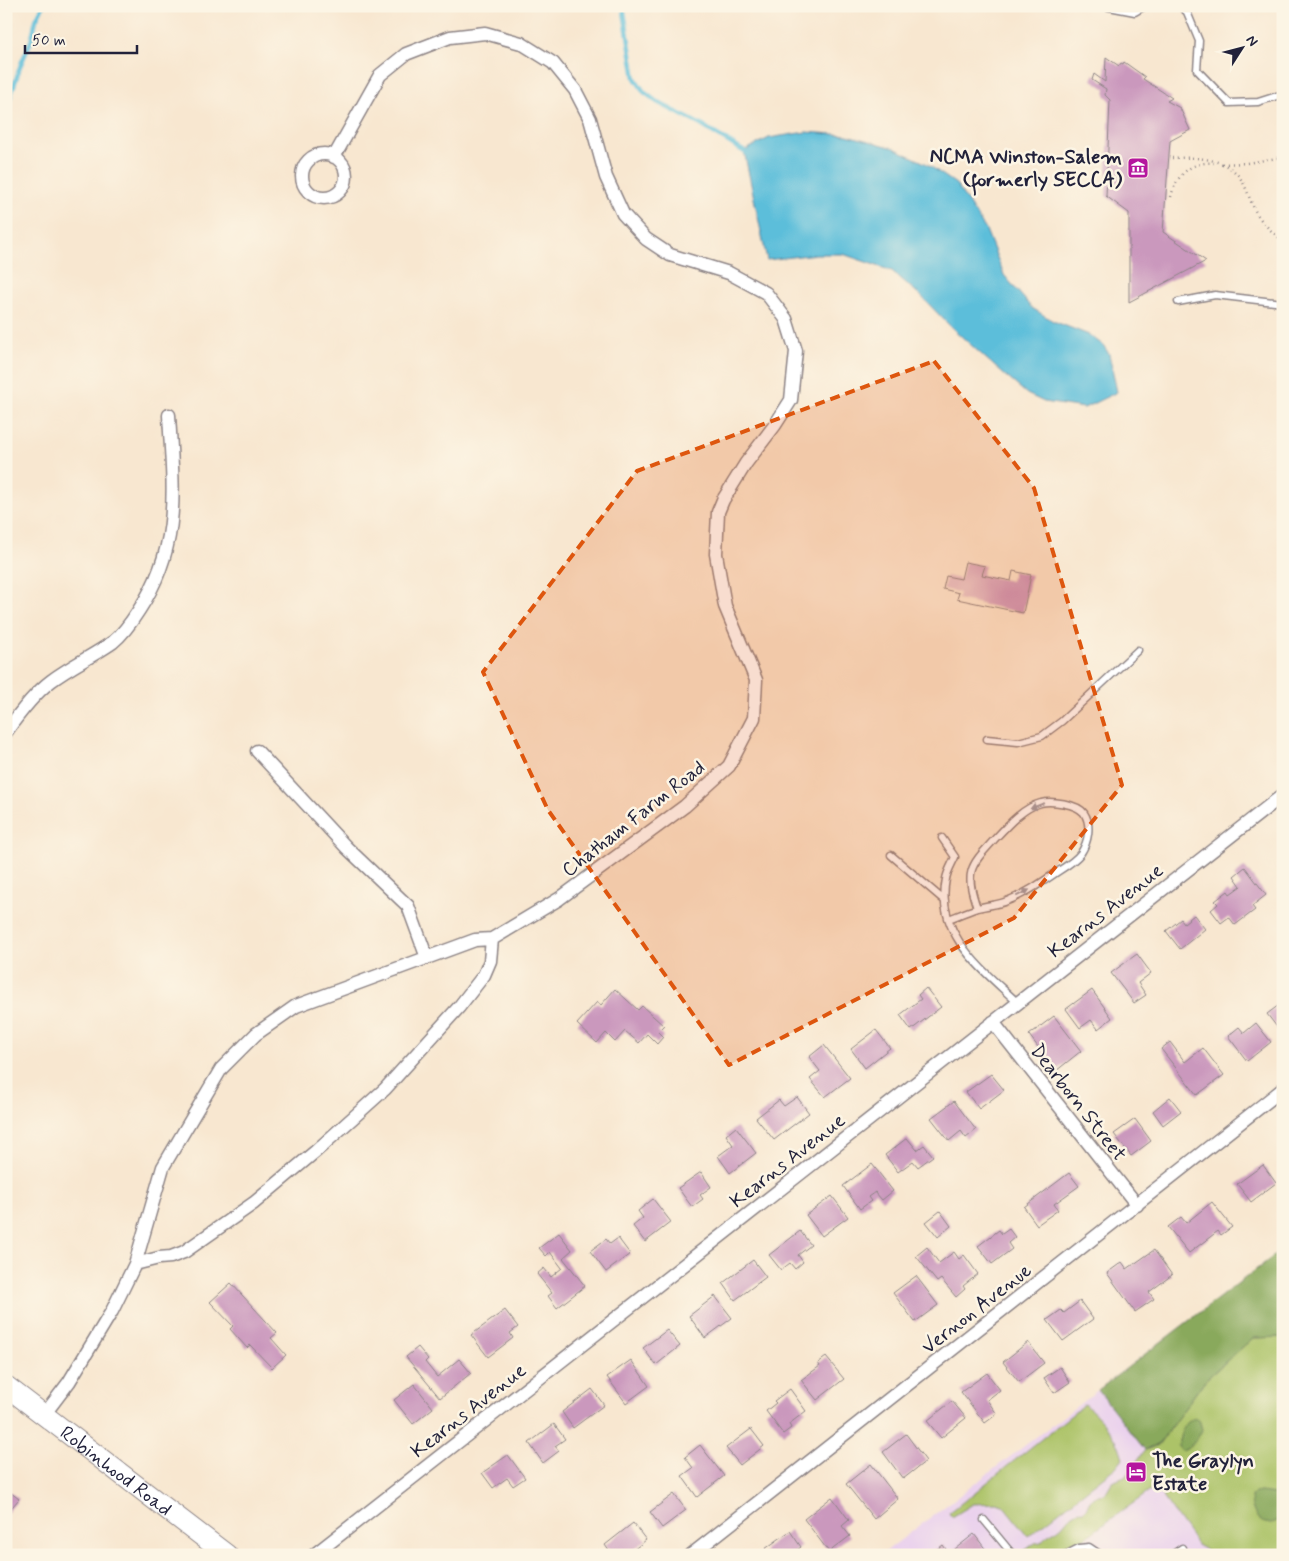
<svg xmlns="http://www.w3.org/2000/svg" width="1289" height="1561" font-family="Mynerve,sans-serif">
<rect width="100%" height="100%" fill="#fcf5e5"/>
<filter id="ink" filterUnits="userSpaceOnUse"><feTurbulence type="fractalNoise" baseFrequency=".02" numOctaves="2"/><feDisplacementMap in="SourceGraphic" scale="10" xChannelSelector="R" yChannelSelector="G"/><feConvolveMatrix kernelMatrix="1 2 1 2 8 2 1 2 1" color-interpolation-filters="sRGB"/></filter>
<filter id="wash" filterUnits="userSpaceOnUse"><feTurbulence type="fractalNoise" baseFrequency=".0096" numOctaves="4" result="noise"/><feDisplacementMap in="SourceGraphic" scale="20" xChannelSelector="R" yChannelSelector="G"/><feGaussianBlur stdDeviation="1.12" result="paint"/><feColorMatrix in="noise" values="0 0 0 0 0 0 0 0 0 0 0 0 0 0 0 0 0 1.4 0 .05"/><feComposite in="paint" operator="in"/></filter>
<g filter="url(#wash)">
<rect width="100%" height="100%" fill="#f8e7d0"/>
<path fill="#ead1ed" d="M1283,1249V1555H881L1098,1390Z"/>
<path fill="#acc368" stroke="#677252" d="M1283,1337V1555H1215L1197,1545L1156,1487L1072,1547L1055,1555L1020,1554L1035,1543L1041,1542C1048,1533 1053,1534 1061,1527C1069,1519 1071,1511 1084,1511C1092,1501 1088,1496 1105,1494L1112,1482L1125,1477L1145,1450L1158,1445L1205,1380L1253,1338Z
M1085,1404C1102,1420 1117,1435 1123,1458L1116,1467L1028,1536L1003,1505L996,1503L973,1504L952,1517L949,1513Z"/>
<path fill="#89a95c" stroke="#56664c" d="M1283,1249V1337L1253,1338L1205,1380L1158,1445L1145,1450L1098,1390Z
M1195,1418L1200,1422L1202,1430C1198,1438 1191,1448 1182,1451L1178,1447C1179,1436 1184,1421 1195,1418Z
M1260,1492L1283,1495V1517C1263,1533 1251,1516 1251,1496L1255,1493Z"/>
<path fill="#5cbeda" stroke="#3f708a" d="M806,132L847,135L894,148L927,164L956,184L986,230L1004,275L1032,308L1053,321L1089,335L1103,345L1109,354L1117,392L1084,408L1044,402L1027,394L1001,372L951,327L920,295L892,271L843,254H816L767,260L744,151L769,138Z"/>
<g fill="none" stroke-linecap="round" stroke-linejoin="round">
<path stroke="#5cbeda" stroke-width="4.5" d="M623,6L635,78L644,92L657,102L701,125L748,154
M6,110L21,64L31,41L36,20L43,6"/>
</g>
<g id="blocks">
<path fill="#ca98bd" d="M1106,57L1119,66L1121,63L1123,64L1124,62L1145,77L1143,79L1172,98L1167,101L1180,108L1190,130L1170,141L1163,232L1206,261L1129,302V213L1106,196L1110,100L1105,95L1106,89L1092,80L1094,74L1105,82Z
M965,562L985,566L982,575L1011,581L1013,571L1031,575L1023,613L957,599L959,593L943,589L946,576L961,579Z
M1245,867L1266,895L1252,906L1255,910L1235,925L1229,917L1221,923L1211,910L1218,904L1215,901L1228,891L1230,894L1241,886L1234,876Z
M1194,915L1205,929L1180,949L1166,931L1181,919L1184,923Z
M1137,954L1151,973L1138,983L1146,995L1134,1003L1111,973Z
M926,988L941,1007L911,1030L900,1015L921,999L918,995Z
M615,989L638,1010L642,1006L664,1026L658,1032L663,1037L657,1044L647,1034L639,1043L625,1031L615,1042L606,1033L597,1043L577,1024L597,1002L601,1005Z
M1092,990L1112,1018L1098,1029L1091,1020L1080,1028L1066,1009Z
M1283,1002V1035L1267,1014Z
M1054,1016L1081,1051L1056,1071L1029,1035Z
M1256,1023L1271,1042L1247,1061L1228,1036L1239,1027L1244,1033Z
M876,1030L890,1048L865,1068L851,1049Z
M1170,1042L1185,1062L1203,1048L1224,1075L1197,1095L1161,1049Z
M824,1045L850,1078L825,1097L810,1079L820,1071L809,1057Z
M991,1074L1004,1090L979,1109L966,1092Z
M797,1097L809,1113L774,1140L756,1118L779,1100L784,1106Z
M1170,1097L1181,1111L1163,1125L1153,1111Z
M954,1101L976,1130L966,1138L961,1131L949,1141L931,1118Z
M1135,1119L1151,1141L1131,1156L1114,1134Z
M736,1127L756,1153L730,1173L718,1156L733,1145L726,1135Z
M907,1138L917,1150L924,1145L933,1156L918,1167L913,1161L898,1172L885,1155Z
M872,1164L893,1191L882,1200L875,1192L868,1197L871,1201L860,1209L843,1186Z
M1263,1165L1276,1183L1251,1202L1237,1184Z
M701,1172L711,1187L700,1195L703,1199L692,1207L678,1188Z
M1069,1173L1079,1186L1054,1204L1058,1210L1037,1225L1024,1207Z
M832,1196L848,1217L822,1236L806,1215Z
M653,1199L671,1222L645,1242L633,1226L643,1218L638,1211Z
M1212,1202L1232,1227L1221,1235L1218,1231L1189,1253L1168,1227L1181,1217L1186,1223Z
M940,1211L951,1226L938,1237L926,1222Z
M1009,1229L1015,1237L1008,1243L1012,1249L992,1264L978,1246L999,1230L1002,1234Z
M800,1231L811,1245L798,1255L803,1262L795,1269L790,1263L781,1270L769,1255Z
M559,1233L572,1250L563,1258L585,1286L557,1308L548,1296L552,1293L537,1274L544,1268L551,1277L562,1268L550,1252L546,1256L539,1248Z
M618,1238L630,1254L606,1272L590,1251L606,1239L610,1244Z
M927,1247L939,1263L954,1252L959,1259L964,1255L978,1274L963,1286L965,1289L956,1297L941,1279L937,1282L916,1256Z
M1154,1250L1172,1275L1149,1292L1154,1299L1135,1312L1107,1273L1122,1262L1127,1269Z
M753,1260L766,1277L735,1300L723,1283Z
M916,1276L938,1305L915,1322L893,1293Z
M231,1283L277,1333L271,1338L286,1355L272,1368L250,1345L247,1348L230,1329L233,1326L210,1302Z
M715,1296L732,1318L705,1338L689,1316Z
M1080,1301L1093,1319L1063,1341L1047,1320L1061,1310L1064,1313Z
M505,1310L518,1327L510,1333L513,1338L488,1357L471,1335Z
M667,1330L680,1346L656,1365L643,1348Z
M1028,1342L1044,1363L1019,1382L1003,1362Z
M418,1347L428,1359L425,1362L437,1377L459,1359L471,1373L440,1398L406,1357Z
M826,1357L844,1379L817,1400L801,1380L820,1366L818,1363Z
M631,1360L649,1386L626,1403L607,1377Z
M1060,1367L1070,1382L1054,1393L1044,1378Z
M987,1373L1000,1390L987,1400L997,1414L985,1423L961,1392Z
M414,1384L433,1408L413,1424L394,1400Z
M592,1389L604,1405L573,1428L562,1412Z
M790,1389L806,1411L789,1424L791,1428L783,1434L766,1411L776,1403L774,1401Z
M952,1401L966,1418L941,1438L927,1421Z
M554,1424L565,1439L555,1446L559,1451L543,1463L529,1443Z
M751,1429L764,1446L740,1465L726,1448Z
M906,1434L926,1461L903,1479L883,1452Z
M700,1445L724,1476L697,1497L682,1476L693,1468L685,1457Z
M508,1455L525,1478L513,1486L507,1478L493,1488L482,1473Z
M871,1464L898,1499L874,1519L846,1484Z
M6,1489L19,1499L6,1514Z
M674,1494L686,1510L662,1528L650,1512Z
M832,1497L849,1520L842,1526L850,1536L829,1552L804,1519Z
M633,1523L646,1540L627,1555H612L605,1545Z
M790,1531L801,1547L791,1555H761L766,1551L765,1549Z
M974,1534L990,1555H960L955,1549Z
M943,1545L950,1555H930Z"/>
</g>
</g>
<g filter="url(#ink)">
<use href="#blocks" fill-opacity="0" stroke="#8d8486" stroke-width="1"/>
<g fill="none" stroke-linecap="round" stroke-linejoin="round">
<g stroke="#8d8486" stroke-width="9">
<path id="lane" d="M1104,6L1135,12L1145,6
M1180,6L1187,12L1199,41L1197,70L1229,103L1258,102L1283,94
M1178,302L1215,295L1283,303
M987,739L1018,742L1042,736L1062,721L1138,650
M942,838L955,857C952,864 947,872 946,879C935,934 982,969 1018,1003
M891,855L945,901
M949,919C959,915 968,911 978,908C987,905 998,905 1007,901C1025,894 1041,883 1057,872C1065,867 1075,861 1081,853C1088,842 1092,825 1084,813C1077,804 1051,800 1041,803C1022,808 1006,827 993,841C969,867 965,873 977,908
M984,1520L1013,1555
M1065,1555L1079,1548L1089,1547L1101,1555
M1172,1555L1182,1548"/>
</g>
<g stroke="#8d8486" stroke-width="15">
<path id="street" d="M302 176a22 22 0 1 1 44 0a22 22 0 1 1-44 0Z
M6,732C18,715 35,693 51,681C71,666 93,656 113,642C123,634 132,621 139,610C182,545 173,488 169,415
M257,751L347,848L408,906L427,958
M993,1022L1137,1205
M135,1264L159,1258L171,1257L184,1252L254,1203L316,1151L385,1089L459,1007L484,975L490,961L492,939
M44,1415L69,1382L112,1311L135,1264L163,1167L221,1069L256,1034L296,1006L475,940L492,939L559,899L685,806L729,766L754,718L756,680L725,606L716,554L718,512L723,500L746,463L775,425L791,400L796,351L786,319L766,293L729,273L670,255L646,239L623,214L606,177L590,119L575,90L553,63L521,43L485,33L450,37L406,54L380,75L334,157
M314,1555L1283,795
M691,1555L1283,1089"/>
</g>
<g stroke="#8d8486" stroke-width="22">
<g id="primary">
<path id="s1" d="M6,1386L227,1555"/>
</g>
</g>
<path stroke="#8d8486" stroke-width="2.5" stroke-dasharray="1 4" stroke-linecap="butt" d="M1172,158C1196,157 1228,157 1242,181C1247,189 1249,198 1253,206C1259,221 1271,231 1283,241
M1222,164L1247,163L1283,157
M1171,197C1176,175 1191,161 1214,163"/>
<use href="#lane" stroke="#fff" stroke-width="6"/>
<use href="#street" stroke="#fff" stroke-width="12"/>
<use href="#primary" stroke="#fff" stroke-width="20"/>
</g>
<defs><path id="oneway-solid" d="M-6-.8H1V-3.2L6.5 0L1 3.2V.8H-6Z" transform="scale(1.25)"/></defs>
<g fill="#9c9ca7">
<use href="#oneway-solid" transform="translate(1037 806) rotate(158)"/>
<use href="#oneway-solid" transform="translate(1023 893) rotate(-26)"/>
</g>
</g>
<path fill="#de560e" fill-opacity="0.2" stroke="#de560e" stroke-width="4" stroke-dasharray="10 6" stroke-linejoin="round" d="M934,361L1034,488L1122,785L1014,918L729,1065L548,810L483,672L637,471Z"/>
<defs>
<g id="museum-square" transform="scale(1.125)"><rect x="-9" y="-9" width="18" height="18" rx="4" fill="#b5179e" stroke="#fcf5e5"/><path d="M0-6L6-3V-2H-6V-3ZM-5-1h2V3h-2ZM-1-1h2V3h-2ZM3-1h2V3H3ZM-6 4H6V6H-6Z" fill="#fff"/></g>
<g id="hotel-square" transform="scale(1.125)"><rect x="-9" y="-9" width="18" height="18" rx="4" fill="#b5179e" stroke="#fcf5e5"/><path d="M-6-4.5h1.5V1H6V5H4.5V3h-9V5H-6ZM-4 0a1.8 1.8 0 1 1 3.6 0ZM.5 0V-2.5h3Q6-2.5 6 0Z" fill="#fff"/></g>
</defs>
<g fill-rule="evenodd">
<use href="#museum-square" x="1138" y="168"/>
<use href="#hotel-square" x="1136" y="1472"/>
</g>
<g text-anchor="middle" stroke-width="5" stroke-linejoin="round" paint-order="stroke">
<g font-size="20" font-weight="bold" fill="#22223b" stroke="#fcf5e5" text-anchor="end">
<text x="1122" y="163">NCMA Winston-Salem<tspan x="1122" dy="23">(formerly SECCA)</tspan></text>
<text x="1152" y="1467" text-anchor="start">The Graylyn<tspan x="1152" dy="23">Estate</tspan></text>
</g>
<g font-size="20" fill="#22223b" stroke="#fcf5e5">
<text transform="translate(633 818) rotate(-38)" y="7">Chatham Farm Road</text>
<text transform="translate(1105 910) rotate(-38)" y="7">Kearns Avenue</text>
<text transform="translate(1079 1102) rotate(52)" y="7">Dearborn Street</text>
<text transform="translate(787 1160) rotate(-38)" y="7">Kearns Avenue</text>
<text transform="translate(976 1308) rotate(-38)" y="7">Vernon Avenue</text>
<text transform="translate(468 1410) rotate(-38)" y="7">Kearns Avenue</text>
<text dy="7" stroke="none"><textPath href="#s1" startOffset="139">Robinhood Road</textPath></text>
</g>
</g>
<rect width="1289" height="1561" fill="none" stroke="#fcf5e5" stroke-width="25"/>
<g transform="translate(1242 48) rotate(54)" stroke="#fcf5e5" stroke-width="4" paint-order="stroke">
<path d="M0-4L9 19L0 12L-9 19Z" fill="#22223b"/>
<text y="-8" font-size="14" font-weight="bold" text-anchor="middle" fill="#22223b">N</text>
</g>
<path d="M25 45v8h112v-8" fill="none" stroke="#22223b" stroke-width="2.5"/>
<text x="32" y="45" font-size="15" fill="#22223b" stroke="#fcf5e5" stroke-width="4" paint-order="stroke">50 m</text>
</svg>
